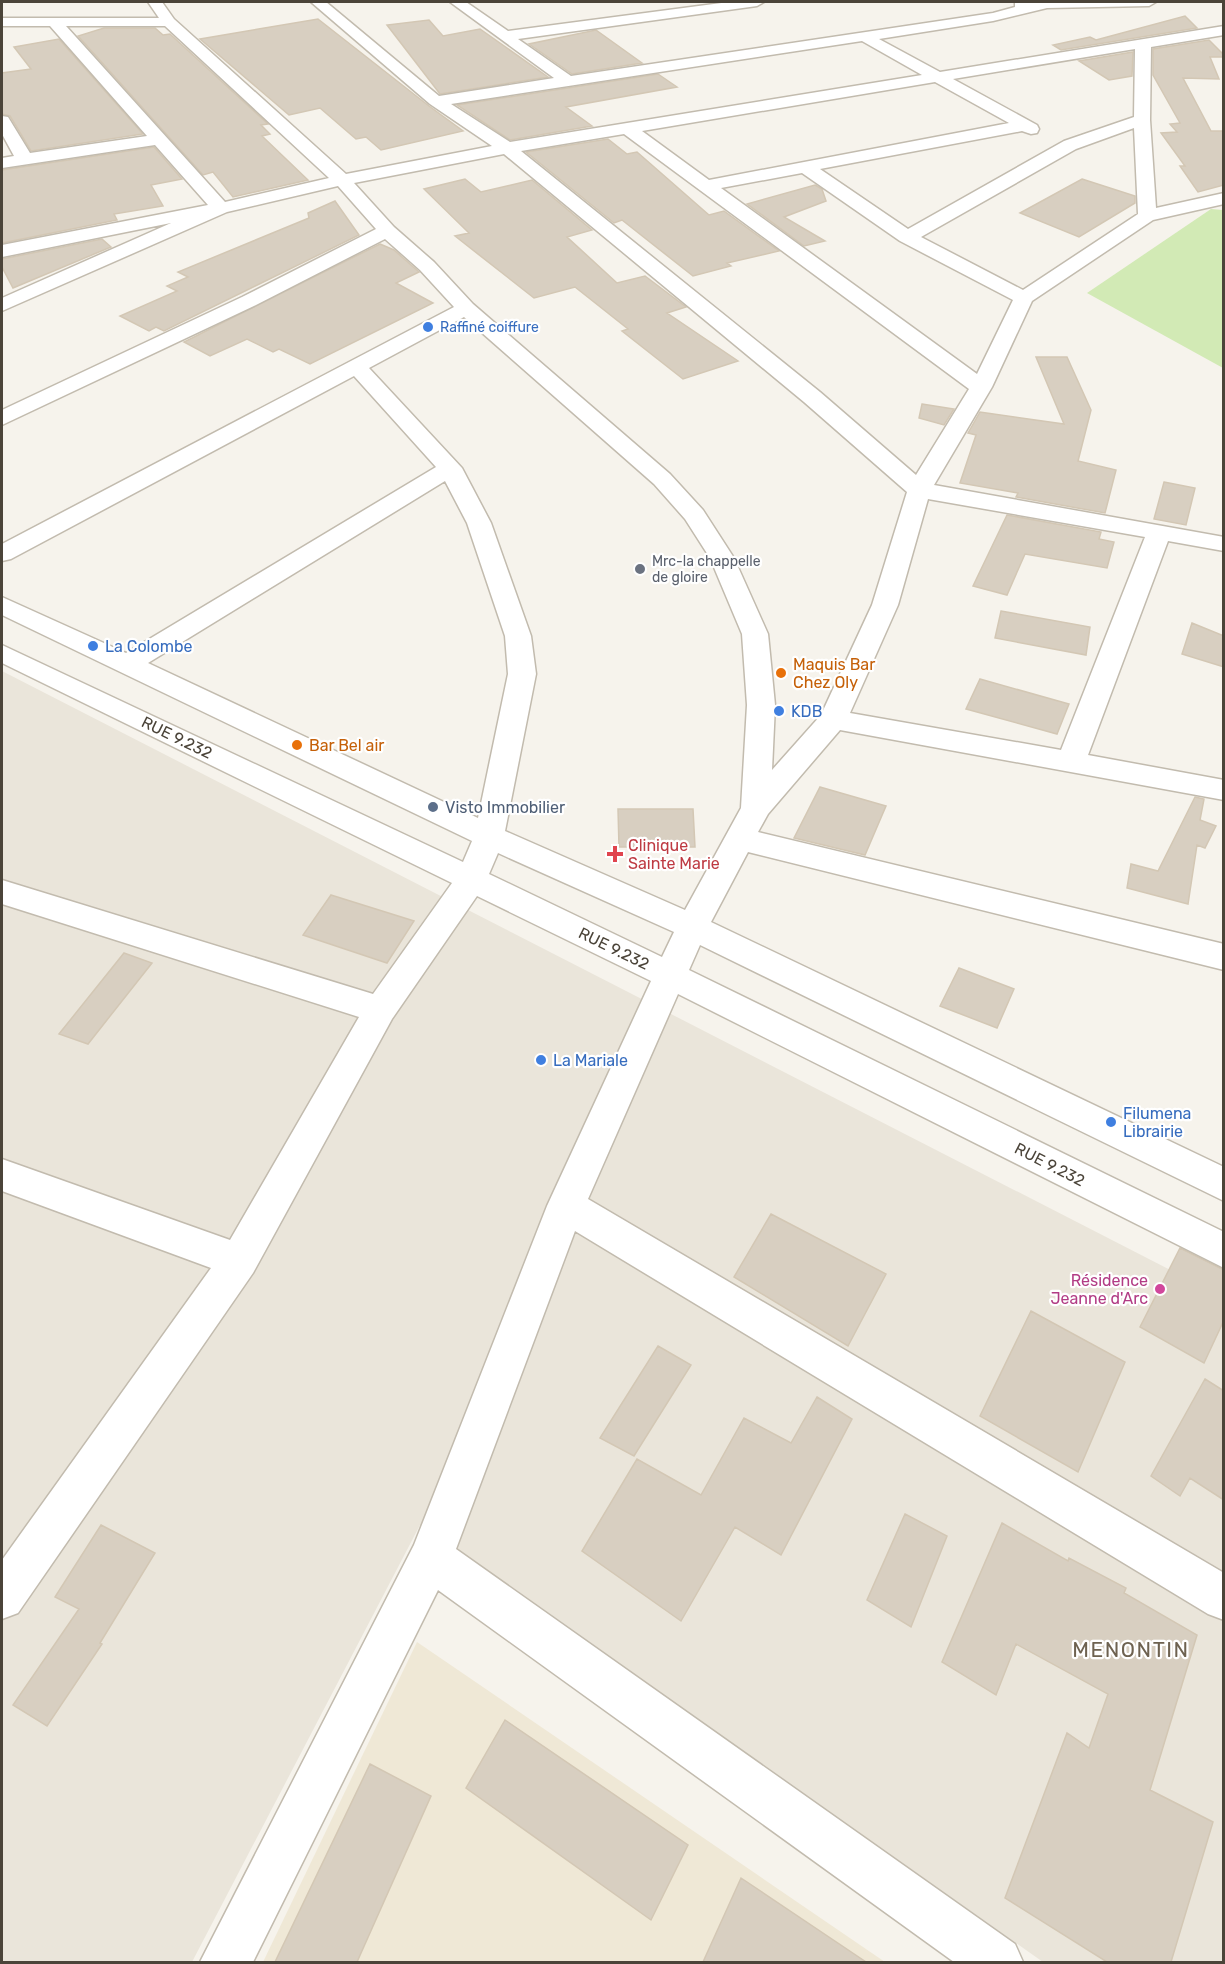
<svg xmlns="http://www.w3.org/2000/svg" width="1225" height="1964" font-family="Rubik,sans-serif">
<rect width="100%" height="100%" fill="#f6f3ec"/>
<path fill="#eae5da" d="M2,671L1223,1297V1962H1043L420,1525L192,1962H2Z"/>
<path fill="#efe8d6" d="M417,1642L885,1962H263Z"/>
<path fill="#d2eab5" d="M1211,209L1223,210V368L1087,293Z"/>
<path fill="#d8cfc1" stroke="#d3c7b4" stroke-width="1.5" d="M1185,16L1197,28L1061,50L1053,45L1090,37L1096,40Z
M318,19L429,106L463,131L381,150L366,137L356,139L320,108L289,115L200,39Z
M429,20L443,36L480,29L548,77L440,94L387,25Z
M104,28H155L163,35L170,34L268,124L261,125L270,134L262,136L308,180L233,197L213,172L203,175L78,36Z
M596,30L642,63L572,74L529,44Z
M59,39L143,134L31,151L10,116L2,114V73L31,69L14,47Z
M1209,40L1224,55V57H1210L1219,79L1183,78L1211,131H1224V185L1198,192L1180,166H1185L1161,133L1177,132L1170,124L1180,123L1153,75V49Z
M1133,52L1132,76L1109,80L1079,61Z
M658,74L677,87L566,107L592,126L510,140L457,105Z
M608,139L627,154L637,152L709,215L724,211L779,251L727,263L731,266L693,276L622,220L614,223L526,152Z
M154,147L182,179L151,185L163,206L114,214L117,220L2,243V170Z
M465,179L481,192L532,180L592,230L567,237L617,283L645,276L686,307L667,313L738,361L683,379L622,331L628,329L575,287L534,298L455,236L469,233L424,189Z
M1082,179L1135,196V203L1079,237L1020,213Z
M815,185L822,189L826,201L784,217L825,241L804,246L747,204Z
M335,201L359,235L164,331L156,327L149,331L120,316L177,291L167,286L188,277L178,272L309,218L308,213Z
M102,239L111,247L13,288L2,267V259Z
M380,244L394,250L419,272L396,283L433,303L310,364L279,349L273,352L247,339L210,356L184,342Z
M1036,357H1067L1091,410L1078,461L1116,470L1105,513L1016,497L1018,493L960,483L976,435L968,433L980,412L1064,424Z
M922,404L954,409L944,425L919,418Z
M1164,482L1195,488L1186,525L1154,519Z
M1007,515L1101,532L1099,539L1114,542L1107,568L1025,554L1007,595L973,586Z
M1001,611L1090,627L1086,655L995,638Z
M1192,623L1224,636V667L1182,654Z
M980,679L1069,704L1057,734L966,709Z
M820,787L886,806L865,855L794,838Z
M1195,797L1204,799L1200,820L1216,826L1205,848L1197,845L1188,904L1127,888L1131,864L1158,871Z
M618,809H693L695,847H619Z
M331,895L414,921L387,963L303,935Z
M124,953L152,963L88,1044L59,1034Z
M959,968L1014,989L997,1028L940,1006Z
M771,1214L886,1274L848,1346L734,1277Z
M1180,1248L1224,1270V1320L1204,1363L1140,1327Z
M1031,1311L1125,1362L1078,1472L980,1416Z
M658,1346L691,1365L634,1456L600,1438Z
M1205,1379L1224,1391V1500L1190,1478L1180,1496L1151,1476Z
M817,1397L852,1419L781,1555L735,1527L681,1621L582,1551L637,1459L701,1495L744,1418L791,1443Z
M905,1514L947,1536L911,1627L867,1600Z
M1002,1523L1068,1561L1069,1558L1126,1588L1124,1593L1197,1635L1150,1790L1213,1822L1171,1962H1107L1005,1898L1067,1733L1089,1748L1108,1694L1016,1644L996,1695L942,1662Z
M101,1525L155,1553L100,1643L102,1644L47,1726L13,1705L79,1609L55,1597Z
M505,1720L688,1845L651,1920L466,1788Z
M370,1764L431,1796L357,1962H275Z
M741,1878L866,1962H703Z"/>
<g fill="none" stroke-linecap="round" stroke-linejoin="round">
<g stroke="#c2bbae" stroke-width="3">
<path id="minor" d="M148,2H162L174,19L346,174L492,146L430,104L311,2H326L439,96L554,78L450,2H466L508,31L729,2H764L757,6L518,39L571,76L993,13L1015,7V2H1156L1149,6L1047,8L993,21L879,39L940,72L1224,26V35L1151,47L1150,120L1156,208L1224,193V204L1153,220L1032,301L992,387L934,485L1224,537V551L1168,541L1088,755L1224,780V800L840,730L768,814L758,832L1224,944V970L748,852L711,922L1224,1167V1201L700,945L689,970L1224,1232V1268L678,994L588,1199L1224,1573V1620L1208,1614L575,1231L456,1549L1015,1944L1023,1962H954L438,1590L253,1962H200L414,1545L547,1206L651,981L477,896L392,1019L253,1273L18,1613L2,1619V1560L211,1268L2,1191V1159L230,1240L359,1017L2,904V880L373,994L452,883L2,663V645L463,862L472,841L2,615V597L126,653L436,467L354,376L11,559L2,561V544L454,307L420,270L385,239L256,305L2,425V410L242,297L376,229L338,186L227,212L2,311V298L171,223L2,257V245L208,205L155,145L2,168V158L14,156L2,134V116L8,117L30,153L147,136L50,26H2V18H159ZM66,26H165L329,178L225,202ZM862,41L922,75L510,142L451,104ZM1135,49L1134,117L1064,141L908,229L820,169L1022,131L1031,134L1037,133L1039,129L1037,125L953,79ZM935,82L1009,123L709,180L642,131ZM1134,128L1138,214L1023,290L921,237L1076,149ZM624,134L969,389L916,475L820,392L521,151ZM504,154L804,402L907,492L872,605L821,715L772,770L775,705L768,634L734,558L703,510L670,474L473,304L434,262L394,227L354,183ZM802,173L900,241L1013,300L977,374L721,188ZM464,317L654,484L685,519L710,558L742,634L747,705L741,808L685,910L505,831L536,674L531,636L491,523L462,468L369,368ZM445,481L467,523L505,636L508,674L478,818L148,663ZM928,499L1145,537L1061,750L850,713L898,605ZM498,853L674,932L662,957L489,874Z"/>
</g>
<use href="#minor" fill="#fff" fill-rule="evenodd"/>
</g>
<g fill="#3f7fe0" stroke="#fff" stroke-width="2">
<circle cx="428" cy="327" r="6"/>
<circle cx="93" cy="646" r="6"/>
<circle cx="779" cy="711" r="6"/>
<circle cx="541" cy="1060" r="6"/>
<circle cx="1111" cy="1122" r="6"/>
</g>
<circle fill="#6b7280" stroke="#fff" stroke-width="2" cx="640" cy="569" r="6"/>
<g fill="#e8710a" stroke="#fff" stroke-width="2">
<circle cx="781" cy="673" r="6"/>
<circle cx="297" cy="745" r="6"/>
</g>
<circle fill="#5c6f8a" stroke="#fff" stroke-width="2" cx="433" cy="807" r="6"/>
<path fill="#e0444e" stroke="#fff" stroke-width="2" d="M612 845h6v6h6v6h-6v6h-6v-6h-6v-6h6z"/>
<circle fill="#d1479c" stroke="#fff" stroke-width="2" cx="1160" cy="1289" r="6"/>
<g text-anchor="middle" stroke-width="4.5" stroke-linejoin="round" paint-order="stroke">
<g font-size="14" fill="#366cbe" stroke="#fff" text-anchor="start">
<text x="440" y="332">Raffiné coiffure</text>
</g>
<g font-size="14" fill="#5b616d" stroke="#fff" text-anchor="start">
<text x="652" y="566">Mrc-la chappelle<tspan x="652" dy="16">de gloire</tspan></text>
</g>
<g font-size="16" fill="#366cbe" stroke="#fff" text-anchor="start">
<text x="105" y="652">La Colombe</text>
<text x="791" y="717">KDB</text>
<text x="553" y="1066">La Mariale</text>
<text x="1123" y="1119">Filumena<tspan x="1123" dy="18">Librairie</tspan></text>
</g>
<g font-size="16" fill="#c56008" stroke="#fff" text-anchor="start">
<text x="793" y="670">Maquis Bar<tspan x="793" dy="18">Chez Oly</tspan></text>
<text x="309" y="751">Bar Bel air</text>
</g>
<g font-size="16" fill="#4b4439" stroke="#fff">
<text transform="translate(177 737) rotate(26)" y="6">RUE 9.232</text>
<text transform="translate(614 948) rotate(26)" y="6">RUE 9.232</text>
<text transform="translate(1050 1164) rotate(27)" y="6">RUE 9.232</text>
</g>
<g font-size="16" fill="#4e5e75" stroke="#fff" text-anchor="start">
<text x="445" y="813">Visto Immobilier</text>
</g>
<g font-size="16" fill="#be3a42" stroke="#fff" text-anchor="start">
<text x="628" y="851">Clinique<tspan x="628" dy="18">Sainte Marie</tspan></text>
</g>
<g font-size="16" fill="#b23c85" stroke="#fff" text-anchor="end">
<text x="1148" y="1286">Résidence<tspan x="1148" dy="18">Jeanne d'Arc</tspan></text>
</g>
<g font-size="21" letter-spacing="1.5" fill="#6e6250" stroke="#fff">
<text x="1131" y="1657">MENONTIN</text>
</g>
</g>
<rect width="1225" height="1964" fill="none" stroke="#4b4439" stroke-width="6"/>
</svg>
